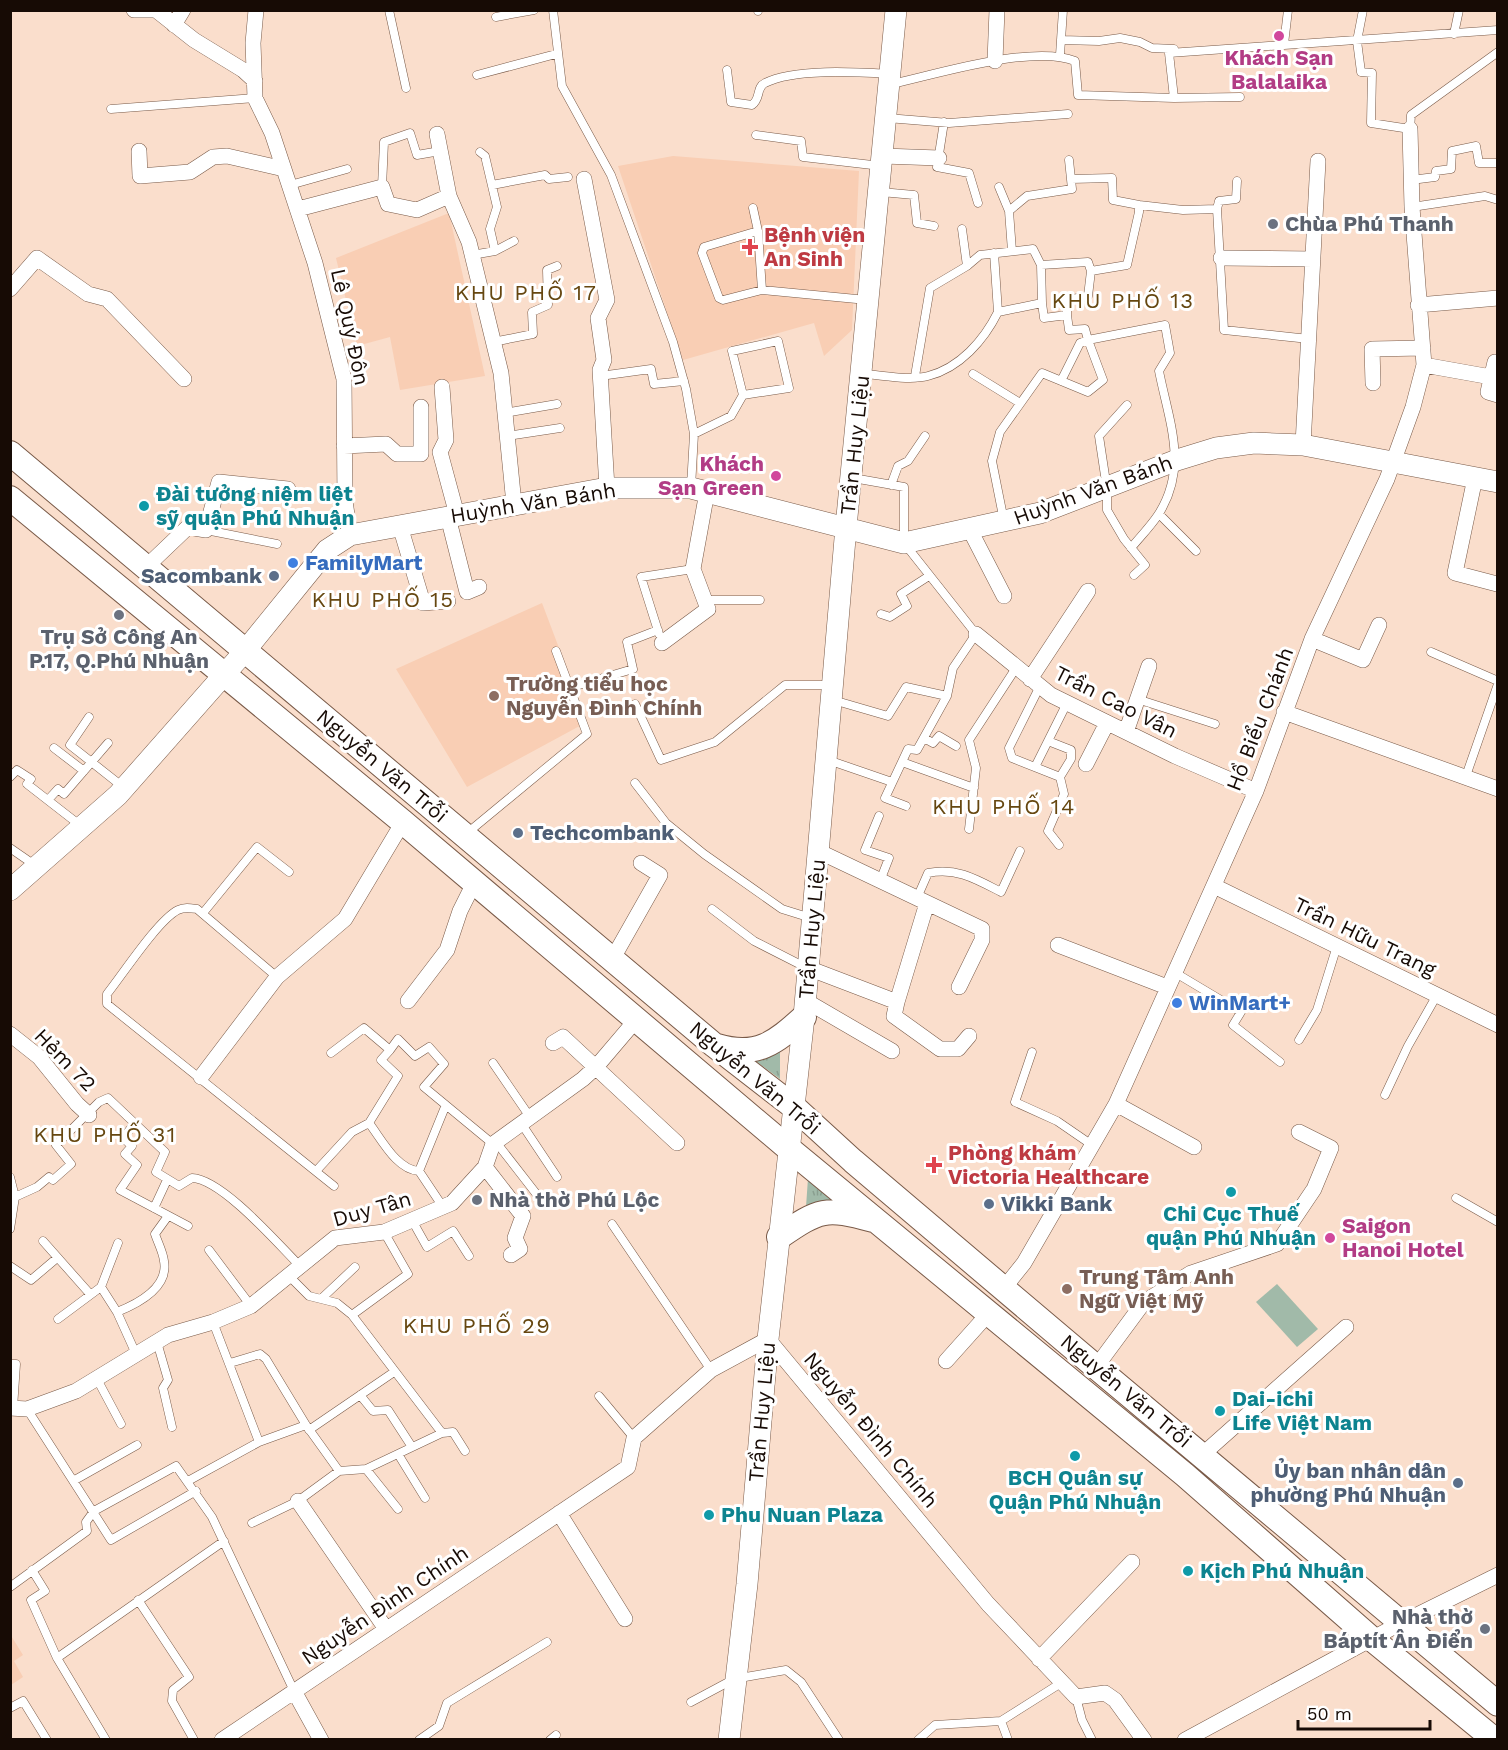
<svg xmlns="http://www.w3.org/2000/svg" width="1508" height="1750" font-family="'Work Sans',sans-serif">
<defs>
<pattern id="grass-tufts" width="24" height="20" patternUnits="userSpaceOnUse" patternTransform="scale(1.5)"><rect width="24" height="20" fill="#a1baa9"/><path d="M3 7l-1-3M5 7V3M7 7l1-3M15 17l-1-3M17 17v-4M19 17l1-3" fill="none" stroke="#8a9f90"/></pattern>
</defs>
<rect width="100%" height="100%" fill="#fadecc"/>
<path fill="#f9ceb4" d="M673,156L859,171L852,330L824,356L814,323L683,360L618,166Z
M449,213L485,376L400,390L390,337L357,346L336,258Z
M542,603L587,722L467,787L396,669Z
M10,1634L23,1655L14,1661L23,1677L11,1685Z"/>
<path fill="url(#grass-tufts)" d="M780,1049V1079L754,1060Z
M808,1178L832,1199L806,1207Z"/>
<path fill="#a1baa9" d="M1277,1284L1318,1329L1297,1347L1256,1302Z"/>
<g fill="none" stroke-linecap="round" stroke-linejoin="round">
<g stroke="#795a48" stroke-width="9">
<path id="lane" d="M389,10L406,88
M553,10L562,86L611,175L673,342L686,389L694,434L691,487
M758,10V11
M1363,10L1357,41L1361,72L1372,73L1371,123L1410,129L1411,115L1498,52
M496,17L534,10
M1454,34L1459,10
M1061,40L1099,41L1120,38L1140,42L1152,48L1174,49
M1284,44L1288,10
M1060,55L1063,10
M727,70L731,102L752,105C761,99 756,87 765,83C794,68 857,72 890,74
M477,75L556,54
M892,84C938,74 1033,44 1075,61L1078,95L1174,98
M1240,97L1174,98L1169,53L1498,30
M111,109L255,98
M887,118L949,123L1068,114
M944,122L937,167L969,173L978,203
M756,135L801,141L803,157L881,166
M480,152L485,156L497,207L490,229L495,251
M1411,180L1435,177L1436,171L1451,169L1452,151L1476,146L1479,163H1498
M1237,181L1236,199L1219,201L1217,209L1224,330L1309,339
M290,185L347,169
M492,185L545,175L549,179L568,177
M382,187L384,142L410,133L417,155L440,151
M999,187L1009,211L1012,251
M881,192L914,195L917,223L934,226
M1139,205L1183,210L1217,209
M1412,207L1485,196L1498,200
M753,208L758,231L762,290L867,300
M1009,211L1027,196L1072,189L1069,160
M962,229L967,266
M758,231L704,247L702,253L719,298L723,300L762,290
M994,253L998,312
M472,255L495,251L514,241
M1041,265L1088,262L1091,271
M1042,303L1044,318L1067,315V300L1088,296L1091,271L1127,265L1139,212V205L1113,200L1112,178L1071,179
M1067,315L1069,330L1085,329L1088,340L1165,325L1170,353L1159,371C1169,422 1189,467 1158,515C1150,527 1140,537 1131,548
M493,342L533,334L532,312L548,305L547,270L557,266
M863,374C882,375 909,381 928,376C960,368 984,340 998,312
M973,374L1020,403
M600,376L651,369L654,384L684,381
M915,376L930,288L967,266L980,255L1033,249L1041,265L1042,303L998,312
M1127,405L1099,436L1107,489V510L1124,539L1145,565L1134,575
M504,413L557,404
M694,434L731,416L743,395L732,351L778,341L789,388L743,395
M507,436L560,428
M853,478L904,487V543L976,634L953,668L947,696L917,750L908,749L885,798L906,806
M891,485L898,466L908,461L925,436
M1159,514L1196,551
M1004,521L992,461L1000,432L1042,373L1088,392L1103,380L1088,340L1080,343L1061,381
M206,530L277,544
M705,600H760
M881,614L890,617L907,606L901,594L929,576
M659,634L641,577L693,569
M1431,652L1498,681
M1040,686L1009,748L1012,758L1060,777L1064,794L1048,831L1059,845
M569,688L633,669L627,642L658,630
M1137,699L1215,724
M833,700L888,716L906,687L947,696
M635,704L661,760L715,742L785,685H831
M89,717L70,745L123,787
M924,738L933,743L939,736L956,746
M1048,741L1071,750V759L1060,777
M54,748L84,771
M828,760L892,782
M902,762L974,788
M1035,767L1067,703
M1466,776L1498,684
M10,777L17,770L31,779L27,784L81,826
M635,783L666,823L704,854L782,909L811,918
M48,800L58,789L64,794L108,743
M879,816L865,850L889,858L880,881
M969,829L976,768L969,740L1016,668
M466,834L587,734L556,651
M10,848L36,866
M917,898L928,873C956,867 976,879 1001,892L1020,851
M712,909L754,941L807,968
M203,913L257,847L289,872
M1174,972L1241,1012L1233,1025L1280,1062
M277,977L197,909C190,908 184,907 178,910C158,920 123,974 107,994V1004L334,1186
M1299,1040L1317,1010L1337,946
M1032,1052L1015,1102L1057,1121L1092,1145
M331,1053L364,1028L390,1050L398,1039L415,1056L429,1047L444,1064L424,1087L493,1144
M493,1063L530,1117
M1385,1095L1408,1046L1437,995
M135,1123L123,1138L132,1146L125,1154L137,1165L120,1190L188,1226
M369,1123C382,1140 397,1170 419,1171L443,1207
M521,1123L557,1177
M496,1142L538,1196
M317,1170L352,1132L369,1123L398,1076L381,1060L390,1050
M419,1171L445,1107
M10,1177L15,1197L10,1229
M10,1195L15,1197L37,1187L49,1177L53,1180L71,1164L56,1145L99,1102L108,1098L165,1152L156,1172L179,1186L192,1178C222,1179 278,1244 300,1266
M1456,1198L1498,1222
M154,1208L167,1180
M413,1222L427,1247L453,1231L469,1256
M612,1224L711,1370
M43,1241L90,1294
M118,1243L101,1287L117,1312L136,1354
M209,1250L251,1306
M10,1266L31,1280L57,1258
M289,1276L309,1296L337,1303L352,1315L442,1433L453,1432L465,1451
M321,1299L355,1267
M117,1312C137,1304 169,1288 164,1261C163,1252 158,1243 155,1234L168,1216
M352,1315L408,1274L384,1232
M58,1319L101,1287
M213,1322L259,1442
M157,1342L168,1380L163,1388L172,1427
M230,1363L260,1354L266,1359L306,1425L339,1471
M10,1364H16L13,1408
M97,1379L121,1424
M360,1395L373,1411L388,1410L412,1447
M599,1396L634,1438
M27,1409L111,1540L196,1491
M309,1430L394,1372
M398,1454L425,1498
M366,1469L398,1509
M73,1481L137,1445
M188,1481L259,1442L306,1425
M252,1523L298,1501L339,1471L366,1469L442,1433
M32,1570L45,1591L31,1600L57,1658
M10,1587L87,1531L86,1522L94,1511L176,1466L212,1517L294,1691
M138,1600L189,1677L173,1690L172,1701L194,1740
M1076,1697L1082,1720L1092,1740
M691,1702L734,1679L786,1670L801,1682L839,1740
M10,1708L23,1701L47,1740
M1001,1721L1008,1740
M106,1740L57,1658L224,1541
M419,1740L439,1726L447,1703L547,1642
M550,1740L556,1735
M918,1740L935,1725L1001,1721L1061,1683"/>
</g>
<g stroke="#795a48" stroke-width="16">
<path id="street" d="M134,10H155
M156,10L194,40L243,70L255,81
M256,10L253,43L255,98L272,133L315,263L344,379L345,501L350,535
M174,25L183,10
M995,61L997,10
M437,134L449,196L469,242L501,373L514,504
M139,151L140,176L190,172L213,157L227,156L284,169
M883,156L939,158
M584,179L607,300L598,318L604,360L600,370L607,488
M298,209L382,187L388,204L417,210L449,196
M1221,258L1313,259
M10,289L37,258L88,294L107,299L184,379
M1418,305L1498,298
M1498,363L1495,362L1488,392L1498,395
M1424,365L1491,377
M1373,383L1372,349L1423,348
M442,387L446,440L440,452L457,515
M1303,445L1318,161
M344,446L386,444L397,454H421V407
M1475,478L1455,573L1497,584
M448,517L467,592L479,587
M400,526L423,603L448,601
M970,530L1004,596
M146,567L188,527L206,530L219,482L288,489
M976,634L1051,695L1175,756L1256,791
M1312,639L1363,660L1379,625
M662,643L708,609L693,569L707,492
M1030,679L1088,591
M1284,712L1498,789
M1126,732L1149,666
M1086,764L1107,723
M818,851L982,929V940L959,987
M1214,886L1498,1025
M1058,945L1167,987
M613,958L660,875L641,863
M808,968L897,1002L894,1016L940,1049H958L969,1036
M408,1001L447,950L460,911L474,883
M806,1001L892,1051
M897,1002L927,903
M10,1034L39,1057L77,1104L89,1115
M553,1043L563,1037L677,1143
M201,1077L277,977L345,919L403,822
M1116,1104L1194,1147
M485,1167L523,1216L515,1238L520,1249L511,1255
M1004,1288L1024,1263L1116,1104L1256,791L1312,639L1387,479L1413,407L1424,365L1412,207L1410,129
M946,1361L989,1313
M1096,1367L1144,1302L1191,1273L1277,1244L1314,1189L1331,1148L1299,1132
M10,1408L27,1409L76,1391L168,1335L213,1322L251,1306L335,1238L384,1232L452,1203L485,1167L493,1144L583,1079L596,1067L636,1020
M1202,1455L1346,1327
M298,1501L386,1629
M559,1513L625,1619
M1039,1659L1132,1562
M294,1691L321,1740
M222,1740L628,1467L634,1438L711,1370L768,1339L988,1604L1076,1697L1105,1693L1115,1700L1144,1740
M1185,1740L1401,1623L1498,1575"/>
</g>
<g stroke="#795a48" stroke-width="22">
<path id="secondary" d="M10,890L118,795L245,651L327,550L350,535L607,488H691L904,543L1040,513L1177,460L1216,448L1254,443L1303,445L1498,482
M729,1740L747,1584L768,1339L804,1017L846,527L896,10"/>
</g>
<g stroke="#795a48" stroke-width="26">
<path id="primary" d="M10,453L714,1045L794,1107L853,1161L1096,1367L1498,1704
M10,498L403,822L788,1148L1185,1475L1373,1640L1495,1740
M717,1046C757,1058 775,1043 804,1017
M779,1237C820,1209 825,1207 873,1220"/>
</g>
<use href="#lane" stroke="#fff" stroke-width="8"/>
<use href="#street" stroke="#fff" stroke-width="15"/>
<use href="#secondary" stroke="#fff" stroke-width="21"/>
<use href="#primary" stroke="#fff" stroke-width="24"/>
</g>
<g fill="#d1479c" stroke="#fff" stroke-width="2">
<circle cx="1279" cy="36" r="6"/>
<circle cx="776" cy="476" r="6"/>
<circle cx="1330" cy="1238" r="6"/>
</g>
<g fill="#6b7280" stroke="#fff" stroke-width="2">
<circle cx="1273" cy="224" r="6"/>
<circle cx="119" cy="615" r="6"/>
<circle cx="477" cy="1200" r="6"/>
<circle cx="1485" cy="1629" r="6"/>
</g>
<g fill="#e0444e" stroke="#fff" stroke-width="2">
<path d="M747 238h6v6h6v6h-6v6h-6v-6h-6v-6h6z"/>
<path d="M931 1156h6v6h6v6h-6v6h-6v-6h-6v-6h6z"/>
</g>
<g fill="#0f9aa8" stroke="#fff" stroke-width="2">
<circle cx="144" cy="506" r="6"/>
<circle cx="1231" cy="1192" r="6"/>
<circle cx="1220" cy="1411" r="6"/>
<circle cx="1075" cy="1456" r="6"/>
<circle cx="709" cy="1515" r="6"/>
<circle cx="1188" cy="1571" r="6"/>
</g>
<g fill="#3f7fe0" stroke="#fff" stroke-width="2">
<circle cx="293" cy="563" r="6"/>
<circle cx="1177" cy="1003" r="6"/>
</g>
<g fill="#5c6f8a" stroke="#fff" stroke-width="2">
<circle cx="274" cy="576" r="6"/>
<circle cx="518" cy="833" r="6"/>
<circle cx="989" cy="1204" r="6"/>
<circle cx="1458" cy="1483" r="6"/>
</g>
<g fill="#8d6e63" stroke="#fff" stroke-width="2">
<circle cx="494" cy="696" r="6"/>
<circle cx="1067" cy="1289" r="6"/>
</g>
<g text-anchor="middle" stroke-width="6" stroke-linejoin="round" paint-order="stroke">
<g font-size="21" font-weight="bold" fill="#b23c85" stroke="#fff">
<text x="1279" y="65">Khách Sạn<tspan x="1279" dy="24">Balalaika</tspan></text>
<text x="764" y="471" text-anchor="end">Khách<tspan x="764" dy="24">Sạn Green</tspan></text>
<text x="1342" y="1233" text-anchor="start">Saigon<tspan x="1342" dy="24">Hanoi Hotel</tspan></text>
</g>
<g font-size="21" font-weight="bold" fill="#5b616d" stroke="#fff" text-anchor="start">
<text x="1285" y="231">Chùa Phú Thanh</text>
<text x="119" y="644" text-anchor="middle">Trụ Sở Công An<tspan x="119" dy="24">P.17, Q.Phú Nhuận</tspan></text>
<text x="489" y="1207">Nhà thờ Phú Lộc</text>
<text x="1473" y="1624" text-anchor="end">Nhà thờ<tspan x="1473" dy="24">Báptít Ân Điển</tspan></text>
</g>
<g font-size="21" font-weight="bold" fill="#be3a42" stroke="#fff" text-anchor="start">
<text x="764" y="242">Bệnh viện<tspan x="764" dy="24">An Sinh</tspan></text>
<text x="948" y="1160">Phòng khám<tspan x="948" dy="24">Victoria Healthcare</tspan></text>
</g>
<g font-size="21" fill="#170b05" stroke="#fff">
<text transform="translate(350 327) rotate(78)" y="7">Lê Quý Ðôn</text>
<text transform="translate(855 445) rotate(-84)" y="7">Trần Huy Liệu</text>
<text transform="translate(1093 490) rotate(-20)" y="7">Huỳnh Văn Bánh</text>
<text transform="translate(533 503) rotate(-9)" y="7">Huỳnh Văn Bánh</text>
<text transform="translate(1116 702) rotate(27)" y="7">Trần Cao Vân</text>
<text transform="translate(1260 719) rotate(-69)" y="7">Hồ Biểu Chánh</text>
<text transform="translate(382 766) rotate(40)" y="7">Nguyễn Văn Trỗi</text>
<text transform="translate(812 929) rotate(-85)" y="7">Trần Huy Liệu</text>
<text transform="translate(1365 937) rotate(26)" y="7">Trần Hữu Trang</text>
<text transform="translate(65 1060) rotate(46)" y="7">Hẻm 72</text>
<text transform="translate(755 1078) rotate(40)" y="7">Nguyễn Văn Trỗi</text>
<text transform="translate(372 1209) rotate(-16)" y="7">Duy Tân</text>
<text transform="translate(1126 1391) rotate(40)" y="7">Nguyễn Văn Trỗi</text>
<text transform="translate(762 1412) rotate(-85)" y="7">Trần Huy Liệu</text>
<text transform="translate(871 1430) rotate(50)" y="7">Nguyễn Đình Chính</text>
<text transform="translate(385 1605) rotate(-34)" y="7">Nguyễn Đình Chính</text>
</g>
<g font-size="21" font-weight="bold" fill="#0d838f" stroke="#fff" text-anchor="start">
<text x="156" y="501">Đài tưởng niệm liệt<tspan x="156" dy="24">sỹ quận Phú Nhuận</tspan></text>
<text x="1231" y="1221" text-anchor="middle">Chi Cục Thuế<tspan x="1231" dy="24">quận Phú Nhuận</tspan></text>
<text x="1232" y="1406">Dai-ichi<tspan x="1232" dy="24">Life Việt Nam</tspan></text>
<text x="1075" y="1485" text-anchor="middle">BCH Quân sự<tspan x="1075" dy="24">Quận Phú Nhuận</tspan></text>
<text x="721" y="1522">Phu Nuan Plaza</text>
<text x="1200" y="1578">Kịch Phú Nhuận</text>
</g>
<g font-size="21" font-weight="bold" fill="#366cbe" stroke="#fff" text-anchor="start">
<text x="305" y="570">FamilyMart</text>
<text x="1189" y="1010">WinMart+</text>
</g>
<g font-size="21" font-weight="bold" fill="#4e5e75" stroke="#fff" text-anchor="end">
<text x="262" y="583">Sacombank</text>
<text x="530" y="840" text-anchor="start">Techcombank</text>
<text x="1001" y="1211" text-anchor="start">Vikki Bank</text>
<text x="1446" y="1478">Ủy ban nhân dân<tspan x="1446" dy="24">phường Phú Nhuận</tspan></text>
</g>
<g font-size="21" font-weight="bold" fill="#785e54" stroke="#fff" text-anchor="start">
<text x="506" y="691">Trường tiểu học<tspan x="506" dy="24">Nguyễn Đình Chính</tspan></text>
<text x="1079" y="1284">Trung Tâm Anh<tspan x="1079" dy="24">Ngữ Việt Mỹ</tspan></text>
</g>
<g font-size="22" letter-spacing="1.5" fill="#664710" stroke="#fff">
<text x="526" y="300">KHU PHỐ 17</text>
<text x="1123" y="308">KHU PHỐ 13</text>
<text x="383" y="607">KHU PHỐ 15</text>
<text x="1004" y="814">KHU PHỐ 14</text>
<text x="105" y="1142">KHU PHỐ 31</text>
<text x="477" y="1333">KHU PHỐ 29</text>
</g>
</g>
<rect width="1508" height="1750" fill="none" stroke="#170b05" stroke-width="24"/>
<path d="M1298 1720v9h132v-9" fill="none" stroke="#170b05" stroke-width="3"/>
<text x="1307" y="1720" font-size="18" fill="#170b05" stroke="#ffffff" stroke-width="4.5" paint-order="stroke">50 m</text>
</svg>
